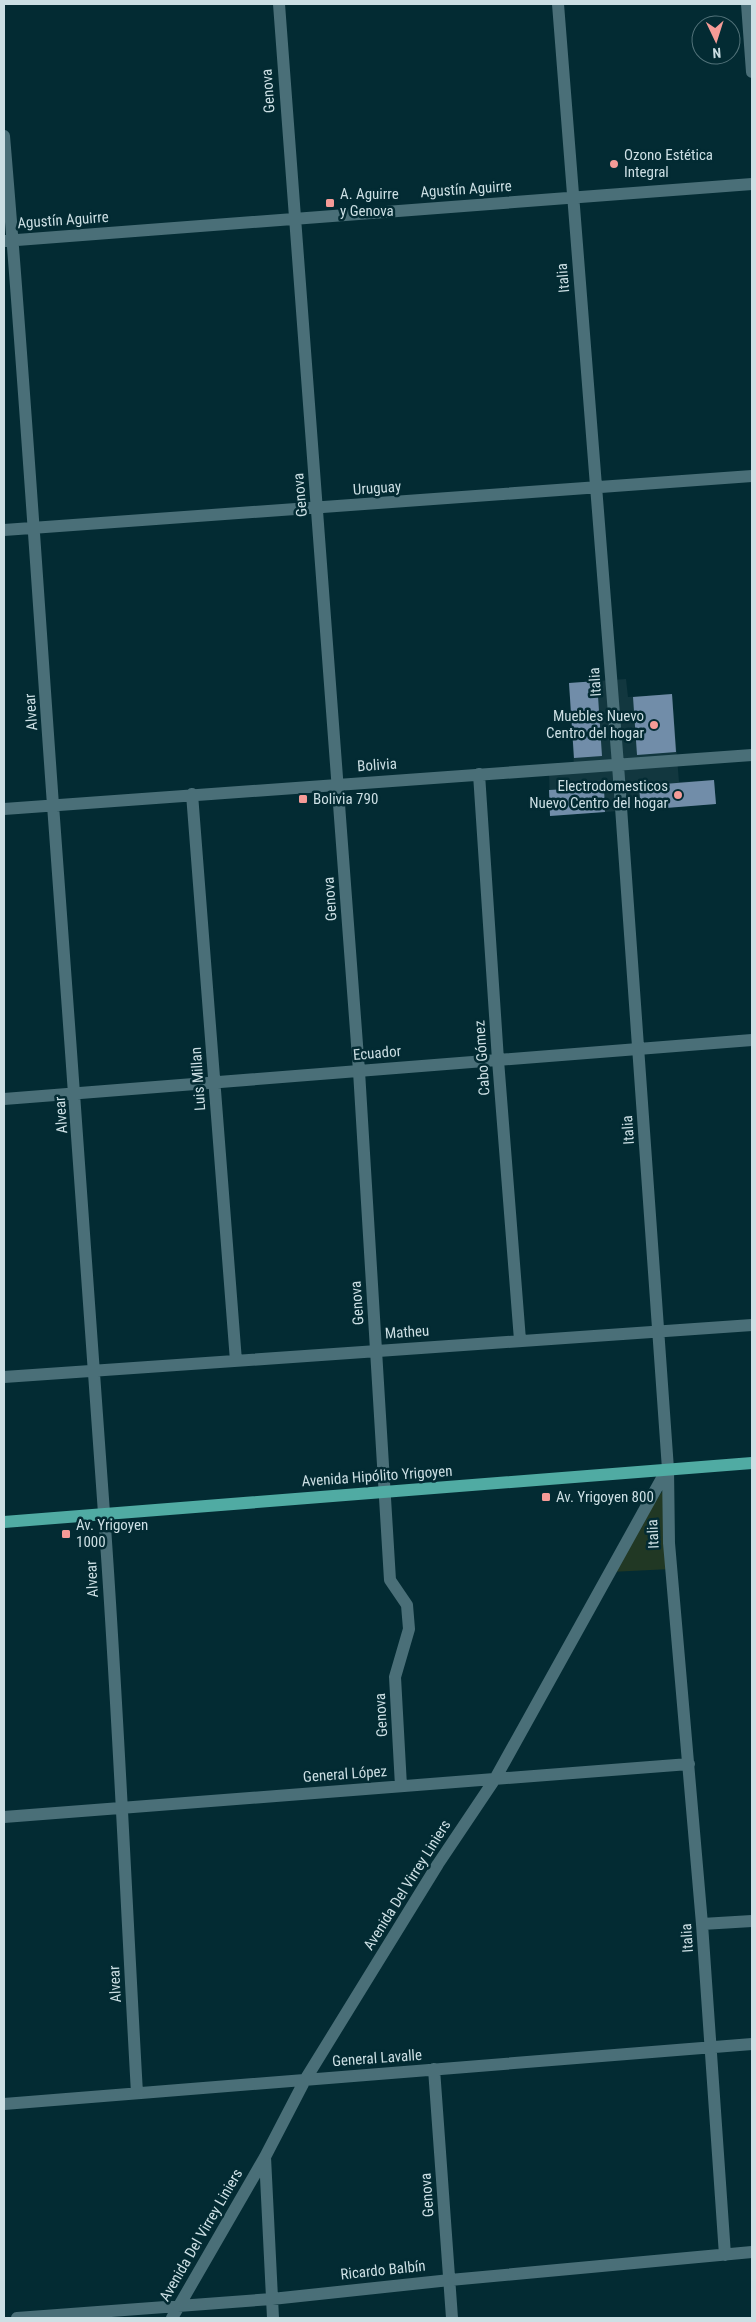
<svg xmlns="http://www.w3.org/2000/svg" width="756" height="2322" font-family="'Roboto Condensed',sans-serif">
<rect width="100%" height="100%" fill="#032b33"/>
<path fill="#12373f" d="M626,679L628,697L672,694L679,782L714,780L716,804L550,816L549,769L574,767L569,683Z"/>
<path fill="#213824" d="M667,1484L671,1569L610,1572Z"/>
<path fill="#718da9" d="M597,681L602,756L574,758L569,683Z
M672,694L676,752L637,755L633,697Z
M714,780L716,804L641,810L639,786Z
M604,787L605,812L550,816L549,790Z"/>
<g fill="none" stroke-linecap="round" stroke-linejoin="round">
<path stroke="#4a6f78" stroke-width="12" d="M279,4L359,1071L390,1580L407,1605L409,1629L395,1677L401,1786
M558,4L618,765L668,1469L669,1543L702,1924L725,2255
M747,4L752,72
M4,136C23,359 37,582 53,805C70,1041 88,1277 104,1513C118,1706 126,1900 137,2093
M4,241L752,184
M4,530L752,476
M479,774L498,1060L520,1340
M192,794L236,1361
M4,809L752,755
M4,1099L752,1040
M4,1377L752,1325
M4,1817L689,1764
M702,1924L752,1921
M434,2069L452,2318
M4,2104L752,2044
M265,2157L273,2318
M17,2318L272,2299L450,2280L752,2252
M172,2318L265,2157L305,2080L438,1864L495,1779L666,1471"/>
<path stroke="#50aba3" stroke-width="12" d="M4,1522L752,1463"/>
</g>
<g fill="#f59b97" stroke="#032b33" stroke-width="2">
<circle cx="614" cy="164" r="5"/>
<rect x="325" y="198" width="10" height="10" rx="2.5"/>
<circle cx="654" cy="725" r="5"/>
<circle cx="678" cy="795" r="5"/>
<rect x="298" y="794" width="10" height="10" rx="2.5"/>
<rect x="541" y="1492" width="10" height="10" rx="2.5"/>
<rect x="61" y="1529" width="10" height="10" rx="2.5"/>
</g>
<g text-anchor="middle" stroke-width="5" stroke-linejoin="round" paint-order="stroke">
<g font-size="15" fill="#ccdfe4" stroke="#032b33">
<text transform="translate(268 91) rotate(-94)" y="5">Genova</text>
<text transform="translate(466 189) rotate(-4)" y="5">Agustín Aguirre</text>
<text transform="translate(63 220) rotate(-4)" y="5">Agustín Aguirre</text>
<text transform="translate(563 278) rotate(-95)" y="5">Italia</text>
<text transform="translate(377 488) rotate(-4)" y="5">Uruguay</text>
<text transform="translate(300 495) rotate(-95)" y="5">Genova</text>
<text transform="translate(595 682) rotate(-94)" y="5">Italia</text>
<text transform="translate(31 712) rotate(-94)" y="5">Alvear</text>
<text transform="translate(377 765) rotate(-4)" y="5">Bolivia</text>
<text transform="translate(330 899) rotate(-94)" y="5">Genova</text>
<text transform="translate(377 1053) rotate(-5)" y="5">Ecuador</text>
<text transform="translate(482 1058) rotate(-94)" y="5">Cabo Gómez</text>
<text transform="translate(198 1079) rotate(-94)" y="5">Luis Millan</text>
<text transform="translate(61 1115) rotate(-94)" y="5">Alvear</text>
<text transform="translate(628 1130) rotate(-94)" y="5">Italia</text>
<text transform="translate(357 1303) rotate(-94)" y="5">Genova</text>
<text transform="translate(407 1332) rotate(-4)" y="5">Matheu</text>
<text transform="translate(377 1476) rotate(-4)" y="5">Avenida Hipólito Yrigoyen</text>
<text transform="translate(653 1534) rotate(-93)" y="5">Italia</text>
<text transform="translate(92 1579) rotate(-93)" y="5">Alvear</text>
<text transform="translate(381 1715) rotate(-93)" y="5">Genova</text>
<text transform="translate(345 1774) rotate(-4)" y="5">General López</text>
<text transform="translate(407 1885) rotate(-58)" y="5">Avenida Del Virrey Liniers</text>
<text transform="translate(687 1938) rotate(-94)" y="5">Italia</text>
<text transform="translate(115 1984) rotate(-93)" y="5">Alvear</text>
<text transform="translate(377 2058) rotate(-4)" y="5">General Lavalle</text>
<text transform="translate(427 2195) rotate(-94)" y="5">Genova</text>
<text transform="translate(201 2235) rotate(-60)" y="5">Avenida Del Virrey Liniers</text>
<text transform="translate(383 2270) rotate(-6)" y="5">Ricardo Balbín</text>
</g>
<g font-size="15" fill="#ccdfe4" stroke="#032b33" text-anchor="start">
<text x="624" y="160">Ozono Estética<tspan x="624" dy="17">Integral</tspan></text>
<text x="340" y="199">A. Aguirre<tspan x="340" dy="17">y Genova</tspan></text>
<text x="644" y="721" text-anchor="end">Muebles Nuevo<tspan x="644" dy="17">Centro del hogar</tspan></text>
<text x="668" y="791" text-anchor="end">Electrodomesticos<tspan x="668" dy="17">Nuevo Centro del hogar</tspan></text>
<text x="313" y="804">Bolivia 790</text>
<text x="556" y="1502">Av. Yrigoyen 800</text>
<text x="76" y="1530">Av. Yrigoyen<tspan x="76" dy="17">1000</tspan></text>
</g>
</g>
<rect width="756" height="2322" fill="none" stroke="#ccdfe4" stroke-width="10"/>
<g transform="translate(716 40) rotate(176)"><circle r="24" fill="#032b33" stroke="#53737a"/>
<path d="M0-4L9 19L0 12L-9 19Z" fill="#f59b97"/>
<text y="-8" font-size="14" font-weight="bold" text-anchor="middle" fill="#ccdfe4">N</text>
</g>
</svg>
